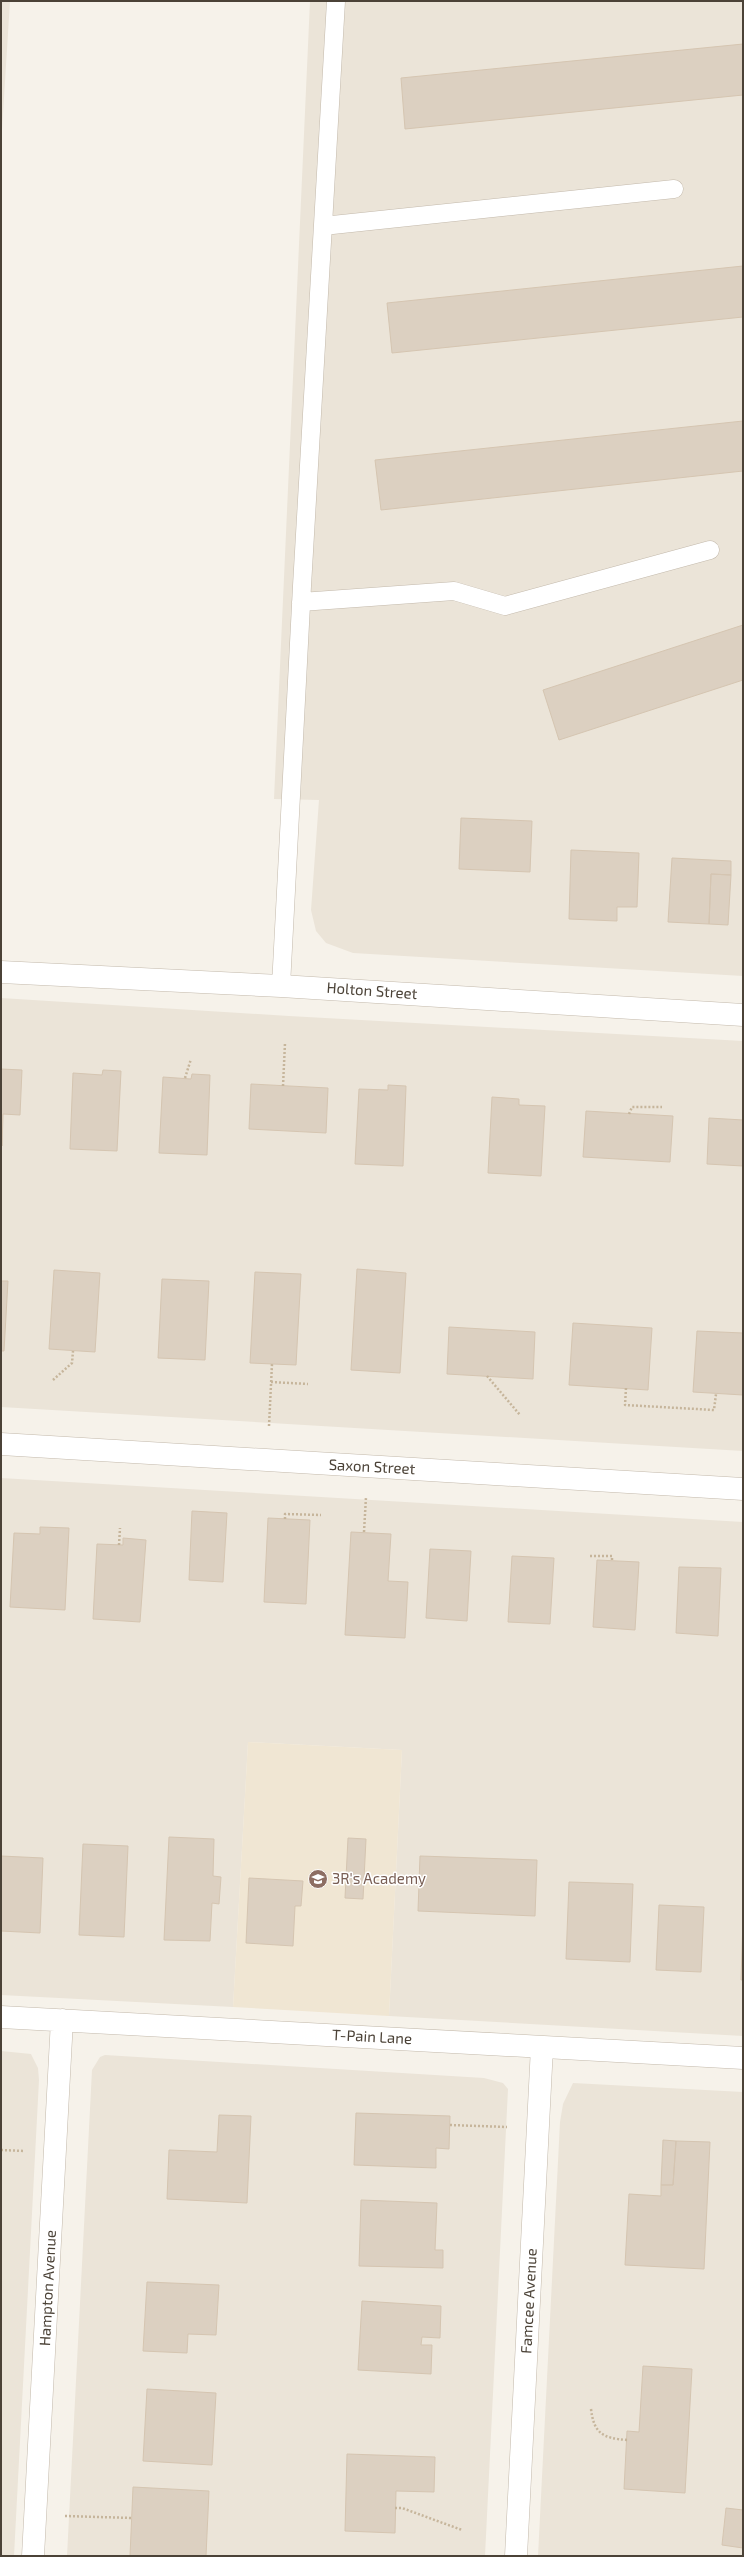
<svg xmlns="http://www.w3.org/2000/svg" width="744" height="2557" font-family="'Exo 2',sans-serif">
<rect width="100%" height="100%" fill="#f6f2ea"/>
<path fill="#ebe4d8" d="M1,1H10L1,146Z
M310,1H743V976L353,953L326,943L316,931L311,910L319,800L274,799Z
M1,998L289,1016L743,1041V1451L1,1407Z
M1,1478L743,1522V2036L389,2016L402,1750L248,1742L233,2007L1,1995Z
M1,2051L31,2054L38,2068L39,2080L14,2556H1Z
M105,2055L484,2078L503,2083L508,2089L485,2556H67L92,2070L100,2057Z
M573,2083L743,2092V2556H538L560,2122L563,2104Z"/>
<path fill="#f0e6d3" d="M248,1742L402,1750L389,2016L233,2007Z"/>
<path fill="#dcd0c1" stroke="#d5c5b1" d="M743,44V95L405,129L401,78Z
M743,266V317L392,353L387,303Z
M743,421V471L381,510L375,460Z
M743,625V680L559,740L543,690Z
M461,818L532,821L530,872L459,869Z
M571,850L639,853L637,907H617V921L569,919Z
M672,858L731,861V875L711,874L709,924L668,922Z
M711,874L731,875L728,925L709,924Z
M1,1069L22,1070L20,1115L3,1114L2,1146Z
M103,1070L121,1071L117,1151L70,1149L73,1073L102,1075Z
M192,1074L210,1075L207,1155L159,1153L163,1077L191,1079Z
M251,1084L328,1088L326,1133L249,1129Z
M388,1085L406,1086L403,1166L355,1164L359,1089L388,1090Z
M492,1097L519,1099V1105L545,1106L541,1176L488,1173Z
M586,1111L673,1116L670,1162L583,1157Z
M709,1118L743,1120V1166L707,1164Z
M357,1269L406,1273L400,1373L351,1370Z
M54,1270L100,1273L95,1352L49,1349Z
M255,1272L301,1274L296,1365L250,1363Z
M162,1279L209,1281L205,1360L158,1358Z
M1,1281H8L4,1351H1Z
M573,1323L652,1328L648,1390L569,1385Z
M449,1327L535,1332L533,1379L447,1374Z
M697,1331L743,1333V1395L693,1392Z
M192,1511L227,1513L223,1582L189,1580Z
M268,1518L310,1520L306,1604L264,1602Z
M40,1527L69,1528L65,1610L10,1607L14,1533L40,1534Z
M351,1532L391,1534L388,1581L408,1582L405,1638L345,1635Z
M123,1538L146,1540L140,1622L93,1619L97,1544L123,1545Z
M430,1549L471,1551L467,1621L426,1618Z
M512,1556L554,1558L550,1624L508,1622Z
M597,1560L639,1562L635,1630L593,1627Z
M679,1567L721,1568L718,1636L676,1633Z
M169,1837L214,1839L213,1876L221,1877L219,1904L212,1903L210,1941L164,1940Z
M348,1838L366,1839L363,1899L345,1898Z
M83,1844L128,1846L124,1937L79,1935Z
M1,1856L43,1858L40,1933L1,1931Z
M420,1856L537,1860L535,1916L418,1911Z
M249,1878L303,1881L301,1906H295L293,1946L246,1943Z
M569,1882L633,1884L630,1962L566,1959Z
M659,1905L704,1907L701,1972L656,1970Z
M743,1920V1980H741Z
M356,2113L450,2116L449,2149L436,2148V2168L354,2165Z
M219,2115L251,2116L247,2203L167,2199L169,2150L217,2152Z
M663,2140L676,2141L673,2185H661Z
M676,2141L710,2142L704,2269L625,2265L629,2194L661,2196V2185H673Z
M361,2200L437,2203L435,2250H443V2268L359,2266Z
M147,2282L219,2285L216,2335L188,2334L187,2353L143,2351Z
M362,2301L441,2306L440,2338L422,2337L421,2345H432L431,2374L358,2370Z
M643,2366L692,2369L685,2493L624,2489L627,2431L639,2432Z
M147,2389L216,2393L212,2465L143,2461Z
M347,2454L435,2457L434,2492L396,2491L395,2533L345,2531Z
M133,2487L209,2491L206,2556H130Z
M726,2508L743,2510V2548L722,2545Z"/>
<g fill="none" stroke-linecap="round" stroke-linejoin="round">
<g stroke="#c3b9ab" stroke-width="19">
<path id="service" d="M323,226L674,189
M301,602L454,591L505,606L710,550
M281,986L302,586L336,1"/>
</g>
<g stroke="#c3b9ab" stroke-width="23">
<path id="minor" d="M1,1444L743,1489
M1,2017L743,2058
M33,2556L62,2020
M516,2556L542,2047"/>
</g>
<g stroke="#c3b9ab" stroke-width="23">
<path id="tertiary" d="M1,972L281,986L743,1015"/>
</g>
<path stroke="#c6b59b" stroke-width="2.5" stroke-dasharray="2 2" stroke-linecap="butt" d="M185,1078L191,1059
M283,1086L285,1043
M629,1114L632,1107H662
M487,1376L520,1415
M53,1380L72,1363L73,1351
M271,1382L308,1384
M626,1388L625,1405L714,1410L716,1394
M269,1426L272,1364
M285,1519V1514L321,1515
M364,1532L366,1497
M119,1545L120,1528
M590,1556H612V1561
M450,2125L507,2127
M1,2150L24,2151
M591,2409C594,2434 603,2438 627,2440
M395,2508H402L462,2530
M65,2516L132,2518"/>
<use href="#service" stroke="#fff" stroke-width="18"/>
<use href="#minor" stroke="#fff" stroke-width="22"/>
<use href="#tertiary" stroke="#fff" stroke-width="22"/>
</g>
<defs>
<g id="school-disc" transform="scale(1)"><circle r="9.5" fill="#8d6e63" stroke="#fff"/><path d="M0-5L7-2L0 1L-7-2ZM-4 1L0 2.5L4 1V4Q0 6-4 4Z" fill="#fff"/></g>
</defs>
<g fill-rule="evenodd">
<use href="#school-disc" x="318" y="1879"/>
</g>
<g text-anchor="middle" stroke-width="3" stroke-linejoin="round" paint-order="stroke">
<g font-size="15" fill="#4b4237" stroke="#fff">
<text transform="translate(372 991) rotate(4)" y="5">Holton Street</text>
<text transform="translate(372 1467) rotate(3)" y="5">Saxon Street</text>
<text transform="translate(372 2037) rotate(3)" y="5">T-Pain Lane</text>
<text transform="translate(48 2288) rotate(-87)" y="5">Hampton Avenue</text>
<text transform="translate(529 2301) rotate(-87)" y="5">Famcee Avenue</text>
</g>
<g font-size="15" fill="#785e54" stroke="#fff" text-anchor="start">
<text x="332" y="1884">3R's Academy</text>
</g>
</g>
<rect width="744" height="2557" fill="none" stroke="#4b4237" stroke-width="4"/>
</svg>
